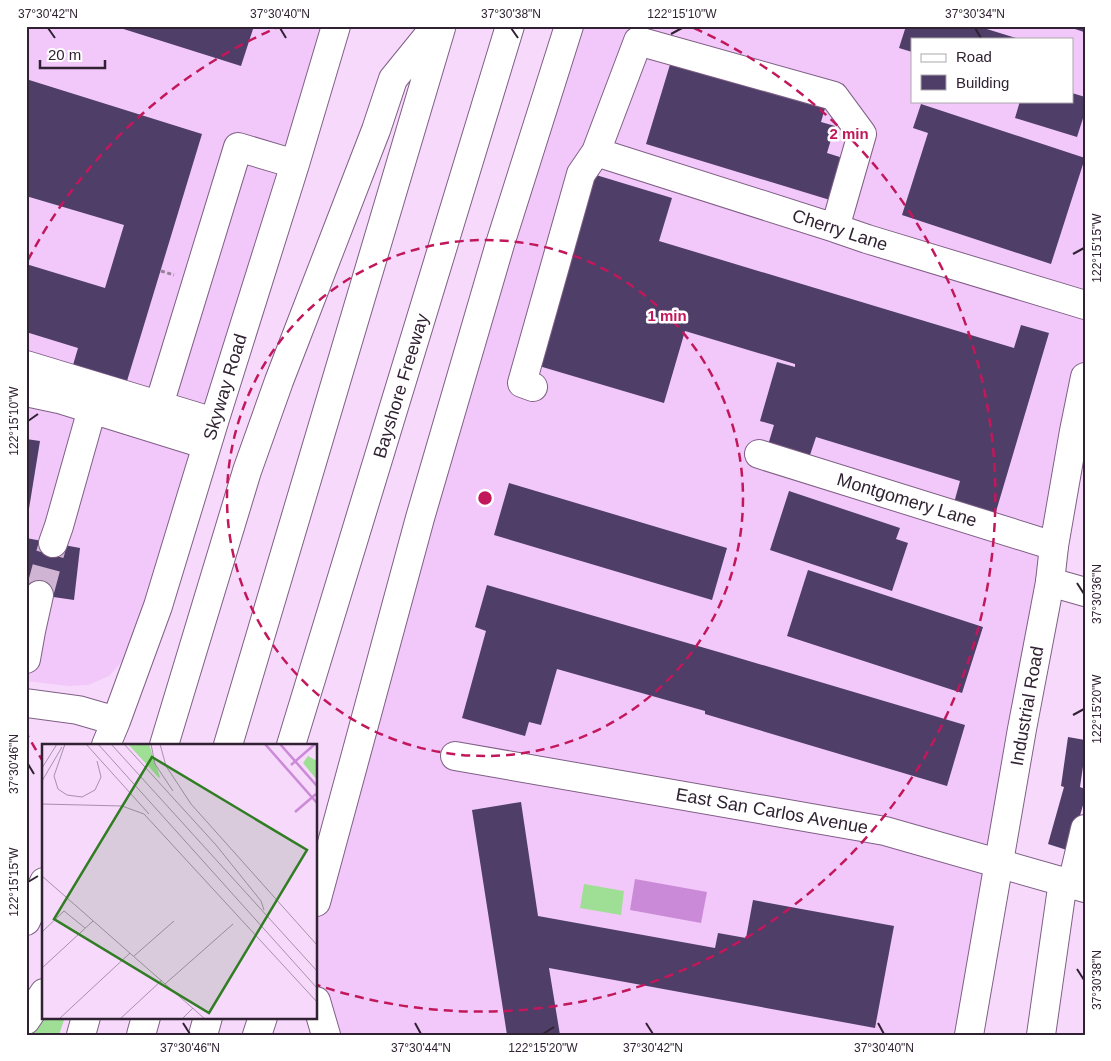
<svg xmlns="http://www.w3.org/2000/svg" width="1111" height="1061" font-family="Helvetica,sans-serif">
<rect width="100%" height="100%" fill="#f7d9fc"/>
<path fill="#f2c8fa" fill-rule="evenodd" d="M26,26H324L138,635L126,657L109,676L88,685L69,686L26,681Z
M569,26H1085V377L969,1035H326L316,1001V902ZM912,39H1072V101H912Z"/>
<path fill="#9fde95" d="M584,884L624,891L621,915L580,908Z
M44,1017H65L59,1035H27L38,1021Z"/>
<path fill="#cb8ad7" d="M635,879L707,892L701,923L630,910Z"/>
<path fill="#4e3e68" d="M114,26H254L241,66Z
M906,26H977L1016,38L912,39V52L899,48Z
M1066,26H1085V29L1084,32Z
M672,58L826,105L821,122L835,126L827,153L843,158L830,200L646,144Z
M26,79L202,134L127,381L73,365L78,348L26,332V264L105,288L124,225L26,196Z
M1072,93L1085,97V112L1077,137L1015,118L1020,101H1072Z
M921,104L1085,158L1051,264L902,215L928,133L913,128Z
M596,175L672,198L659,241L1014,348L1021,325L1049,333L995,515L954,503L960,481L816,437L809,458L768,445L774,425L760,421L777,362L795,367V364L685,331L664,403L539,366Z
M26,439L40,441L27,521H26Z
M509,483L727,548L712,600L494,535Z
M789,491L900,528L896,539L908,543L892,591L770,550Z
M26,538L80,548L74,600L26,593Z
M808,570L983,627L962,693L787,636Z
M487,585L722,653L965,725L947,786L705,714V711L557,669L541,725L529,722L525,736L462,718L486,631L475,627Z
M1068,737L1085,740V753L1080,787L1085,789V798L1070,851L1048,844L1064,787L1061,786Z
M521,802L538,916L715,948L718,933L746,938L753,900L894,926L875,1028L549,968L560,1035H507L472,810Z"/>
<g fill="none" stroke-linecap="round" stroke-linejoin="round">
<path stroke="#cfb4d4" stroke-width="28" stroke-dasharray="28 14" stroke-linecap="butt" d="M39,595L53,543"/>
<g stroke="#7f5f85" stroke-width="30">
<path id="minor" d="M596,152L835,228L867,239L1085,305
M26,365L214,422
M533,387L522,383L581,174L596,152L638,41L834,96L862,134L835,228
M26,392L59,399L207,445
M159,405L238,147L295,164
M759,454L1054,546
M53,543L59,526L92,409
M1050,582L1085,592
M26,659L31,631L39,595
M26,703L78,710L116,721
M106,745L116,721L158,606L214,422L295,164L336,26
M455,756L885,831L1085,888
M1072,884L1085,829
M26,921L44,882
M1041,1035L1063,881"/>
</g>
<g stroke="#7f5f85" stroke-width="30">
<path id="major" d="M969,1035L1022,729L1050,582L1054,546L1074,431L1085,377"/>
</g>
<g stroke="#7f5f85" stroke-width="30">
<path id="highway" d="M164,745L247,471L279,381L376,130L393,79L436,26
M228,745L441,28
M291,745L510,26
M316,902L420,518L500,244L569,26
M316,1001L326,1035
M26,1020L44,993
M81,1035L86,1017
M141,1035L146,1017
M203,1035L208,1017
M257,1035L263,1017"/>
</g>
<path stroke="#96809a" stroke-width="3" stroke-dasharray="4 2.5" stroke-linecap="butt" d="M161,271L174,275"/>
<use href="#minor" stroke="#fff" stroke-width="28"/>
<use href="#major" stroke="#fff" stroke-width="28"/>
<use href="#highway" stroke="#fff" stroke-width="28"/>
</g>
<path fill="none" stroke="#302232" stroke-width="2" d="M48,28L55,38M280,28L286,38M511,28L518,38M975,28L981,38M671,34L682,28M1073,254L1084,248M28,421L38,414M1077,583L1084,594M1073,715L1084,709M28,764L34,774M28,882L38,876M1077,969L1084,980M183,1023L190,1034M415,1023L421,1034M646,1023L653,1034M878,1023L884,1034M543,1034L554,1027"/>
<g fill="none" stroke="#c2185b" stroke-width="2.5" stroke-dasharray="9 6">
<circle cx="485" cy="498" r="258"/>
<path d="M44 763A515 515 0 0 1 28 736M28 260A515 515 0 0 1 276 28M694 28A515 515 0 0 1 317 985"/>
</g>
<g text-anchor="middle" stroke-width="5" stroke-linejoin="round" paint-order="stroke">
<g font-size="18" fill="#302232" stroke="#fff">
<text transform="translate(840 230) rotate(18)" y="6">Cherry Lane</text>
<text transform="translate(401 386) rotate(-73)" y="6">Bayshore Freeway</text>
<text transform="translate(225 387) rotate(-73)" y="6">Skyway Road</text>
<text transform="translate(907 500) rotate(17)" y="6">Montgomery Lane</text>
<text transform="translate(1027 706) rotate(-80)" y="6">Industrial Road</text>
<text transform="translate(772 811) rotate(10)" y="6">East San Carlos Avenue</text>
</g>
</g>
<g transform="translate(42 744)">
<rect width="275" height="275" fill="#f7d9fc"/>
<path d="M86,0H107L118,33L117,34ZM266,12L275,17V36L261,19Z" fill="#9fde95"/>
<path fill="none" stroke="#cb8ad7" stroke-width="2.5" d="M223,0L275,59M238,0L275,42M249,21L273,0M253,68L274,50"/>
<path fill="none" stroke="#a790ab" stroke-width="1" d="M23,0L12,32L16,45L25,51L40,53L53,46L59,33L55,17M44,0L107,70M56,0L275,244M69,0L275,227M82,0L174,101L219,157L222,166M109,0L113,20L131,47M118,0L124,22L149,60L275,201M0,24L15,0M0,37L20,3M0,60L80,62L102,70L275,258M0,132L163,275M0,188L22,167L43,184M92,212L132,177M0,224L51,177M123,240L191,180M17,275L88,209M78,275L120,236M140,275L151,264"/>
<path fill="#317d24" fill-opacity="0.15" stroke="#317d24" stroke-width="2.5" d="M110,13L265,106L167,269L12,175Z"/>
<rect width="275" height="275" fill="none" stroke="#302232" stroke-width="2.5"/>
</g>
<circle cx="485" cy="498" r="8" fill="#c2185b" stroke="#fff" stroke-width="2.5"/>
<g font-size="15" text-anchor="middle" font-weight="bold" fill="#c2185b" stroke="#fff" stroke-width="5" stroke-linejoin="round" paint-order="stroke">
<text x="849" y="139">2 min</text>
<text x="667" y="321">1 min</text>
</g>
<rect width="1111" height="1061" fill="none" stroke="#ffffff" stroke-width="55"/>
<rect x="911" y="38" width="162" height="65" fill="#ffffff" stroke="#aca7ad"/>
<rect x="921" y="54" width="25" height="8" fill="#ffffff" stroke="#aca7ad"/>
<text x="956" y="62" font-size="15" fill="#302232">Road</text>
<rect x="921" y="75" width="25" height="15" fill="#4e3e68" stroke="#aca7ad"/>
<text x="956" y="88" font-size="15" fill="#302232">Building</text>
<path d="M40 60v8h65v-8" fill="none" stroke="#302232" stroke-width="2.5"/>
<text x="48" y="60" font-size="15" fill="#302232" stroke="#ffffff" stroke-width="4" paint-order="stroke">20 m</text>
<rect x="28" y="28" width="1056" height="1006" fill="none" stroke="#302232" stroke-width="2"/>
<g font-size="12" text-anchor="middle" fill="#302232">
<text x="48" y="18">37°30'42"N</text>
<text x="280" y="18">37°30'40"N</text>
<text x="511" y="18">37°30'38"N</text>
<text x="682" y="18">122°15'10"W</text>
<text x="975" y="18">37°30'34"N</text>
<text transform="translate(1097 248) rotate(-90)" y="4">122°15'15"W</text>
<text transform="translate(14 421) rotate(-90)" y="4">122°15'10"W</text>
<text transform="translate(1097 594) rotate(-90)" y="4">37°30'36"N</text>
<text transform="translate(1097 709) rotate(-90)" y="4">122°15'20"W</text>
<text transform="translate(14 764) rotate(-90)" y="4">37°30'46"N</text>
<text transform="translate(14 882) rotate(-90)" y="4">122°15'15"W</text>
<text transform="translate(1097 980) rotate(-90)" y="4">37°30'38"N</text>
<text x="190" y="1052">37°30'46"N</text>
<text x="421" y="1052">37°30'44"N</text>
<text x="543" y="1052">122°15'20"W</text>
<text x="653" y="1052">37°30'42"N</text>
<text x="884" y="1052">37°30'40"N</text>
</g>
</svg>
